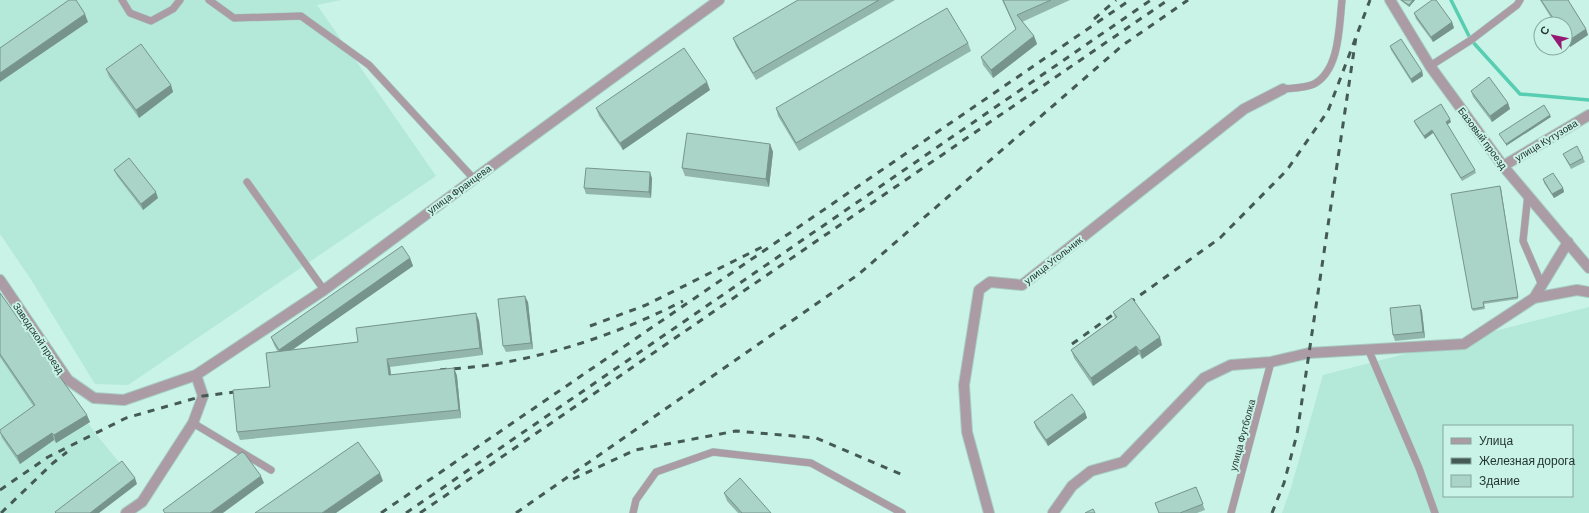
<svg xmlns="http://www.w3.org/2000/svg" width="1589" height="513" font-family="Barlow,sans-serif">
<rect width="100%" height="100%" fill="#c8f3e6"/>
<path fill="#b4e8d9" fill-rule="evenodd" d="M0,0H341L317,5L436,176L128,385L95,384L30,278L0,234Z
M0,297L95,433L137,484L99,513H0Z
M1589,307V513H1282L1291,488L1323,375ZM1444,426H1572V496H1444Z"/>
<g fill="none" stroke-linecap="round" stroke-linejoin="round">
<path stroke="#57cdb1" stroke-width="3.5" d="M1451,0L1471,40L1520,94L1589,100"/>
<g stroke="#a7cdc2" stroke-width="8">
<path id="lane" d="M122,0L130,13L151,21L173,9L180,0
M209,0L234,18L301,16L369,65L474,179
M1430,66L1471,40L1517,5L1520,0
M1283,89C1292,88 1306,88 1314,84C1340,70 1339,26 1342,0
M247,182L324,290
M1528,194L1523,241L1542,285
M1369,351L1419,468L1435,513
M193,423L271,470
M633,513L636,500L656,472L713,452L811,463L902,513
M1231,513L1271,362"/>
</g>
<g stroke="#a7cdc2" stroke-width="12">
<path id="street" d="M1390,0L1430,66L1503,166L1589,268
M1503,166L1589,115
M0,280L68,380L94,398L124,400L196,375L324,290L474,179L719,0
M1534,298L1568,242
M126,513L142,502L193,423L203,396L196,375
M989,513L967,432L964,385L979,290L990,282L1022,285L1244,109L1283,89
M1053,513L1072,486L1091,471L1123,462L1204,378L1231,365L1271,362L1309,353L1464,344L1534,298L1577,290L1589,292"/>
</g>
<use href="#lane" stroke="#aa9ba4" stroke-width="7"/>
<use href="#street" stroke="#aa9ba4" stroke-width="10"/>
<path stroke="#445a53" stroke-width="3" stroke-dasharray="7 7" stroke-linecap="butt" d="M1094,19L1116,0
M590,326L646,305L762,247
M1072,344L1220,238L1287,170L1328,111L1370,0
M440,370C460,368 481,367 501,363C564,352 626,330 683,301
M573,479L635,450L736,431L816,438L903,475
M0,490L48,457L126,418L203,396L243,391
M1,513L53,463L67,452
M381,513L1130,0
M406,513L1151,0
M420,513L1168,0
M516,513L859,274L1123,45L1188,0
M1272,513L1284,483L1297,434L1356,37"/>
</g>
<path fill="#92b6ac" d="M798,0H895L756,80L736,46L733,38Z
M1002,0H1070L1022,22L1034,36L1037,44L993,78L983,65L981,57L1016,30Z
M1400,0H1415L1409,7Z
M1540,0H1568L1586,29L1588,35L1570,47L1565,39V24H1555Z
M1414,13L1452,22L1454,28L1433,42L1416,19Z
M968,43L971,51L799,151L778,116L776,108Z
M1390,46L1422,71L1423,76L1412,83L1391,50Z
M106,69L171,85L173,92L139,118L109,77Z
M710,90L623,150L599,116L596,108Z
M1471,91L1508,103L1510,109L1492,122L1473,97Z
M1414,121L1451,122L1447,124L1475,170L1476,173L1462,181L1433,133L1425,139L1415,124Z
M770,144L773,152L769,187L685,176L682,168Z
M1563,154L1583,158L1585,162L1571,169L1565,158Z
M114,170L158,198L143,210L117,176Z
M652,178L651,198L586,194L584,188Z
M1543,179L1563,188L1564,192L1554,198L1544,183Z
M1500,186L1518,299L1484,304L1485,309L1473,311L1472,309Z
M410,258L413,266L292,350L358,342L476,313L479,321L483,355L390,367L391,375L454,368L457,376L461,418L240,440L237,432L270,387L278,352L274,345L271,337Z
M0,293L90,422L56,443L54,440L20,464L2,438L0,432L34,407L0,357Z
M528,302L533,349L506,352L503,346Z
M1420,305L1422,311L1425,338L1395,341L1393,335Z
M1113,312L1162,345L1142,359L1139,354L1093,386L1074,358L1071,350L1115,318Z
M1085,412L1087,418L1048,446L1036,428L1034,422Z
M1196,487L1205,510L1197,513H1159Z
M724,493L771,513H738L727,501Z"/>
<path fill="#77948c" d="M1413,0H1415L1409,7V5Z
M85,14L88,22L0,82V73Z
M1452,22L1454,28L1433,42L1431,37Z
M1586,29L1588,35L1570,47L1568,41Z
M1034,36L1037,44L993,78L991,70Z
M1422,71L1423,76L1412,83L1411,79Z
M707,82L710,90L623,150L620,143Z
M171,85L173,92L139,118L136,110Z
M1508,103L1510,109L1492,122L1490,116Z
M1550,115L1551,117L1506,146V144Z
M1450,119L1451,122L1447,125L1446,122Z
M1432,130L1433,133L1425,139L1424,136Z
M770,144L773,152L769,187L766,179Z
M650,172L652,178L651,198L649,192Z
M1500,186L1501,188L1518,299V297Z
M1563,188L1564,192L1554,198L1552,194Z
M156,192L158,198L143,210L141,204Z
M410,258L413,266L282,357L279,350Z
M525,296L528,302L533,349L531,343Z
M1420,305L1422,311L1425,338L1423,332Z
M476,313L479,321L483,355L480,348Z
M1160,337L1162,345L1142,359L1140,351Z
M1136,346L1139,354L1093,386L1091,378Z
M387,359L390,367L392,383L389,375Z
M454,368L457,376L461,418L459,410Z
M1085,412L1087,418L1048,446L1046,440Z
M87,415L90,422L56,443L54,435Z
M52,433L54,440L20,464L17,456Z
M380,473L383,481L336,513H322Z
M261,476L264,483L223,513H210Z
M135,478L137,484L99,513H90Z"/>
<path fill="#aad4c8" stroke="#77948c" d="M69,0H76L85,14L0,73V48Z
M798,0H879L753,73L733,38Z
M1003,0H1051L1017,15L1034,36L991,70L981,57L1016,29Z
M1401,0H1413L1409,5Z
M1432,0H1436L1452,22L1431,37L1414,13Z
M1541,0H1568L1586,29L1568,41L1565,37V24H1557Z
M947,8L968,43L796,143L776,108Z
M1401,39L1422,71L1411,79L1390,46Z
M141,44L171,85L136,110L106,69Z
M684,48L707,82L620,143L596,108Z
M1489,77L1508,103L1490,116L1471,91Z
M1441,104L1450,119L1446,122L1475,170L1461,178L1432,130L1424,136L1414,121Z
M1544,105L1550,115L1506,144L1499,134Z
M687,133L770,144L766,179L682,168Z
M1577,146L1583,158L1570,165L1563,154Z
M129,158L156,192L141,204L114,170Z
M586,168L650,172L649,192L584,188Z
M1553,173L1563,188L1552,194L1543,179Z
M1500,186L1518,297L1483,302L1484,307L1472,309L1451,194Z
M402,246L410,258L279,350L271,337Z
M0,293L87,415L54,435L52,433L17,456L0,432V430L35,405L0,354Z
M525,296L531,343L503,346L498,299Z
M1132,298L1160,337L1140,351L1136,346L1091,378L1071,350L1117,317L1113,312Z
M1420,305L1423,332L1393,335L1390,308Z
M476,313L480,348L387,359L389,375L454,368L459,410L237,432L233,390L270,387L266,353L358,342L356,328Z
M1072,394L1085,412L1046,440L1034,422Z
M358,442L380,473L322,513H255Z
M242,452L245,454L261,476L210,513H165L163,510Z
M122,461L135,478L90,513H56L55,512Z
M740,478L771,513H742L724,493Z
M1196,487L1203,504L1180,513H1159L1155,503Z
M1093,509L1095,513H1085Z"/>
<g text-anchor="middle" stroke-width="4" stroke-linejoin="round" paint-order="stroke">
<g font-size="10" fill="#243530" stroke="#c8f3e6">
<text transform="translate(1483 138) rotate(53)" y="4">Базовый проезд</text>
<text transform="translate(1546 140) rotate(-31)" y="4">улица Кутузова</text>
<text transform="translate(459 189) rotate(-36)" y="4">улица Францева</text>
<text transform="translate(1053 260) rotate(-38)" y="4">улица Угольник</text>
<text transform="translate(39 338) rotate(56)" y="4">Заводской проезд</text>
<text transform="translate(1242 435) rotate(-75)" y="4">улица Футболка</text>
</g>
</g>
<rect x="1443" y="425" width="130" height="72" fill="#c8f3e6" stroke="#86a79d"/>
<rect x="1451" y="438" width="20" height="6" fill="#aa9ba4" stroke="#86a79d"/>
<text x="1479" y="445" font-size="12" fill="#243530">Улица</text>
<rect x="1451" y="458" width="20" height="6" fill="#445a53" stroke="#86a79d"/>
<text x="1479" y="465" font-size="12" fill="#243530">Железная дорога</text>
<rect x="1451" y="475" width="20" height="12" fill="#aad4c8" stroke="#86a79d"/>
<text x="1479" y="485" font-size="12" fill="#243530">Здание</text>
<g transform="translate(1553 36) rotate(303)"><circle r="19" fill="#c8f3e6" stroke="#86a79d"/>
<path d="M0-3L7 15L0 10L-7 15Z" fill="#951872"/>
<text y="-6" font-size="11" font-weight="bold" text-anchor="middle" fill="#243530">С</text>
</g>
</svg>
